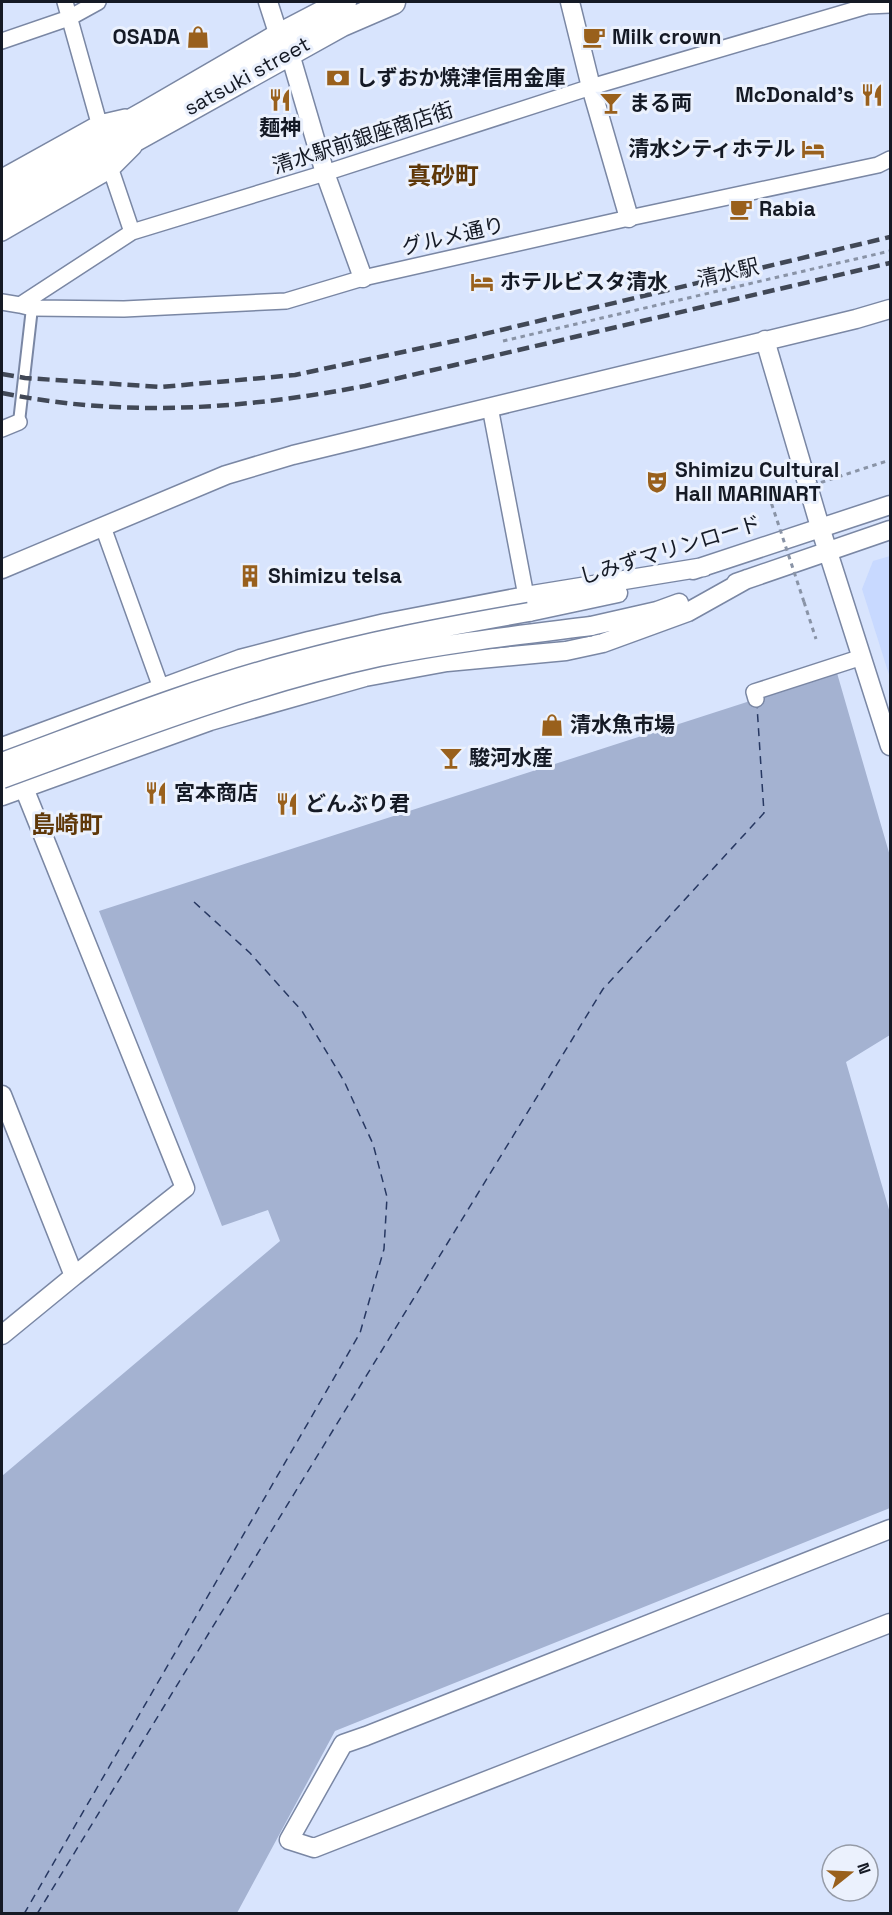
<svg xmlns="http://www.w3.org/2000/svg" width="892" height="1915" font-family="'Space Grotesk','Noto Sans JP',sans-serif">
<rect width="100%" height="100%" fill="#d8e4fd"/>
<path fill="#c8d9ff" d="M890,556V678L862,589L873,561Z"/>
<path fill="#a4b2d1" d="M837,673L890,856V1035L846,1062L890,1213V1508L335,1731L237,1913L2,1914V1476L280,1241L268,1210L222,1226L99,911Z"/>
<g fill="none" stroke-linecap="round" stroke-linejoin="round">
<path stroke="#273862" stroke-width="1.5" stroke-dasharray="8 6" stroke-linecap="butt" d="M24,1914L360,1333L384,1249L387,1197L373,1144L344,1081L302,1011L250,953L194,902
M37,1914L603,989L764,813L757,706"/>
<g stroke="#7a87a4" stroke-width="14">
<path id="pedestrian" d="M19,422L32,308"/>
</g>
<g stroke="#7a87a4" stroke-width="18">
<path id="minor" d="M65,2L99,123
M2,41L69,18L98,2
M111,170L132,232
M2,177L99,123L125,117
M2,233L111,170L134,147
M2,302L20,305L132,232L325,173L591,87L867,6L890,5
M20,305L32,308L124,309L286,301L363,278L629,218L878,165L890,159
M490,407L526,596
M2,429L19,422
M103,527L165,699
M756,699L754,692L862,657"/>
</g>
<g stroke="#7a87a4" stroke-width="21">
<path id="tertiary" d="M268,2L279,36L290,54L325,173L363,278
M570,2L591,87L629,218
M765,340L820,527L890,746
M2,569L226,475L293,455L856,319L890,309
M693,570L890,505
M736,583L890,530
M529,612L618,593
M591,626L657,611L679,603
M2,747L240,659L309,641L385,623L526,596L704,567
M24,788L185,1188L74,1276
M2,796L210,721L365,677L447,662L566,651L603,643L688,612L747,579
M2,1095L74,1276L2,1335
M890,1529L366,1736L343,1744L289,1840L314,1848L890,1623"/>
</g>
<g stroke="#7a87a4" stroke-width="27">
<path id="trunk" d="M2,194L148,112L279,36L344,2
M2,213L342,24L393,2"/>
</g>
<path stroke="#8993a6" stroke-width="3" stroke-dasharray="4.5 4.5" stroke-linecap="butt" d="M503,341L890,251
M804,602L816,639"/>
<use href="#pedestrian" stroke="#fff" stroke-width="10"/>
<use href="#minor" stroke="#fff" stroke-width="15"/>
<use href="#tertiary" stroke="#fff" stroke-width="18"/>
<use href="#trunk" stroke="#fff" stroke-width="24"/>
<path stroke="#414856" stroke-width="4.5" stroke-dasharray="12 6" stroke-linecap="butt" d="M2,374L25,378L161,387L295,375L459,340L890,237
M2,393C125,418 243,409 365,386L890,263"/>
<g stroke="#7a87a4" stroke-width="21" stroke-linecap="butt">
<path id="tertiary-bridge" d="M2,762C97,727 191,689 289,663C368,641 448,626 529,612
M2,779C125,734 250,685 379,657C449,643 520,635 591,626"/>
</g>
<path stroke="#8993a6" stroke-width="3" stroke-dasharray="4.5 4.5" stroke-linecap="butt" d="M804,602L770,499L890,460"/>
<use href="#tertiary-bridge" stroke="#fff" stroke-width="18"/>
</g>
<defs>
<g id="shop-bare" transform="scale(1.8)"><path d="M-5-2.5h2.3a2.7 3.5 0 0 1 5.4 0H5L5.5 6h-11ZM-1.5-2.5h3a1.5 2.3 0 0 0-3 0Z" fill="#99601c" stroke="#ebf1fd" stroke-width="2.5" paint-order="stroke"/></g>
<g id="cafe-bare" transform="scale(1.8)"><path d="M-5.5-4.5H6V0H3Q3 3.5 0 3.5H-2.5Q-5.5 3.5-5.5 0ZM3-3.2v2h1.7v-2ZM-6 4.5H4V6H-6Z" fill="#99601c" stroke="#ebf1fd" stroke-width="2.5" paint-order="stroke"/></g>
<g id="bank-bare" transform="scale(1.8)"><path d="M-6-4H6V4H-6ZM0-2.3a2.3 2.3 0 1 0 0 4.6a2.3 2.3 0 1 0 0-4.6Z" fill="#99601c" stroke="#ebf1fd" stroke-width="2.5" paint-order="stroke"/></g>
<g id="restaurant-bare" transform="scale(1.8)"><path d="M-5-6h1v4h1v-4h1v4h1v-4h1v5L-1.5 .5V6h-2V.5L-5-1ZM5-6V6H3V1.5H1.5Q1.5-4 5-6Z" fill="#99601c" stroke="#ebf1fd" stroke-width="2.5" paint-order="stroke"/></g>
<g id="bar-bare" transform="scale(1.8)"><path d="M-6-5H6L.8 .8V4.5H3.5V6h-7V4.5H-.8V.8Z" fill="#99601c" stroke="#ebf1fd" stroke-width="2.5" paint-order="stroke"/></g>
<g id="hotel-bare" transform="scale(1.8)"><path d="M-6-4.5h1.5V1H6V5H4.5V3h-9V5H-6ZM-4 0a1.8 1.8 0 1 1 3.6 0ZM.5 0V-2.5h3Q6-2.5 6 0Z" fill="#99601c" stroke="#ebf1fd" stroke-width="2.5" paint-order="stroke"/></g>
<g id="theatre-bare" transform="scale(1.8)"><path d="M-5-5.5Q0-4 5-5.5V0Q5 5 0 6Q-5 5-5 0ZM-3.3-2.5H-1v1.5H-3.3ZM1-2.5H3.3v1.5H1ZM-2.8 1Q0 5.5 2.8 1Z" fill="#99601c" stroke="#ebf1fd" stroke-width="2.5" paint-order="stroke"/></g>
<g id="building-bare" transform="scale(1.8)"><path d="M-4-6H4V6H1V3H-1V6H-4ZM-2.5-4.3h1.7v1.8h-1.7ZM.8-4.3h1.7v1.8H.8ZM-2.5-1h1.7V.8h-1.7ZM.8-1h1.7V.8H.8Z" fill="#99601c" stroke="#ebf1fd" stroke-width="2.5" paint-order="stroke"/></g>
</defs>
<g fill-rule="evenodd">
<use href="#shop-bare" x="198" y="37"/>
<use href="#cafe-bare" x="594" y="37"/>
<use href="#bank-bare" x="338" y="78"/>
<use href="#restaurant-bare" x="872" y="95"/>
<use href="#restaurant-bare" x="280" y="100"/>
<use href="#bar-bare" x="611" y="103"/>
<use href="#hotel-bare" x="813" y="149"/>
<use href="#cafe-bare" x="741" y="209"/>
<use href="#hotel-bare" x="482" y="282"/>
<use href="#theatre-bare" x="657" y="482"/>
<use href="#building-bare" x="250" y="576"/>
<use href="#shop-bare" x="552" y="725"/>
<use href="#bar-bare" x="451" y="758"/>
<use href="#restaurant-bare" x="156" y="793"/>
<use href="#restaurant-bare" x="287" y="804"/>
</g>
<g text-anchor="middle" stroke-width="6" stroke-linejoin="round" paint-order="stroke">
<g font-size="21" font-weight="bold" fill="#151a25" stroke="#ebf1fd" text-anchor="start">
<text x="180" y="44" text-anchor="end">OSADA</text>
<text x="612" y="44">Milk crown</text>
<text x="356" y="85">しずおか焼津信用金庫</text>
<text x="854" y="102" text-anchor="end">McDonald's</text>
<text x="629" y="110">まる両</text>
<text x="280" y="135" text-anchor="middle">麺神</text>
<text x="795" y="156" text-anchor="end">清水シティホテル</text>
<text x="759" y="216">Rabia</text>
<text x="500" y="289">ホテルビスタ清水</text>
<text x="675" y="477">Shimizu Cultural<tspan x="675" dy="24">Hall MARINART</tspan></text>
<text x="268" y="583">Shimizu telsa</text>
<text x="570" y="732">清水魚市場</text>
<text x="469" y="765">駿河水産</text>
<text x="174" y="800">宮本商店</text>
<text x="305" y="811">どんぶり君</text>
</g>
<g font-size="21" fill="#151a25" stroke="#ebf1fd">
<text transform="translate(247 76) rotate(-29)" y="7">satsuki street</text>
<text transform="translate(363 138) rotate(-18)" y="7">清水駅前銀座商店街</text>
<text transform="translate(453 236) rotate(-13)" y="7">グルメ通り</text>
<text transform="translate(728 273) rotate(-13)" y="7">清水駅</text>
<text transform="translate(670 550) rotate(-17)" y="7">しみずマリンロード</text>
</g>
<g font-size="24" font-weight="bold" fill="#5f3808" stroke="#ebf1fd">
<text x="443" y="184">真砂町</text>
<text x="67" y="833">島崎町</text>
</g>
</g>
<rect width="892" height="1915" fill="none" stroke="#151a25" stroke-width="6"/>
<g transform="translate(850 1873) rotate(72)"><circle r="28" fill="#ebf1fd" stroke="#959ba7" stroke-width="1.5"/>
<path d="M0-4.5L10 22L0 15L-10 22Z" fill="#99601c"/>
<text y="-9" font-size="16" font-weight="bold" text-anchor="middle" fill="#151a25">N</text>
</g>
</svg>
